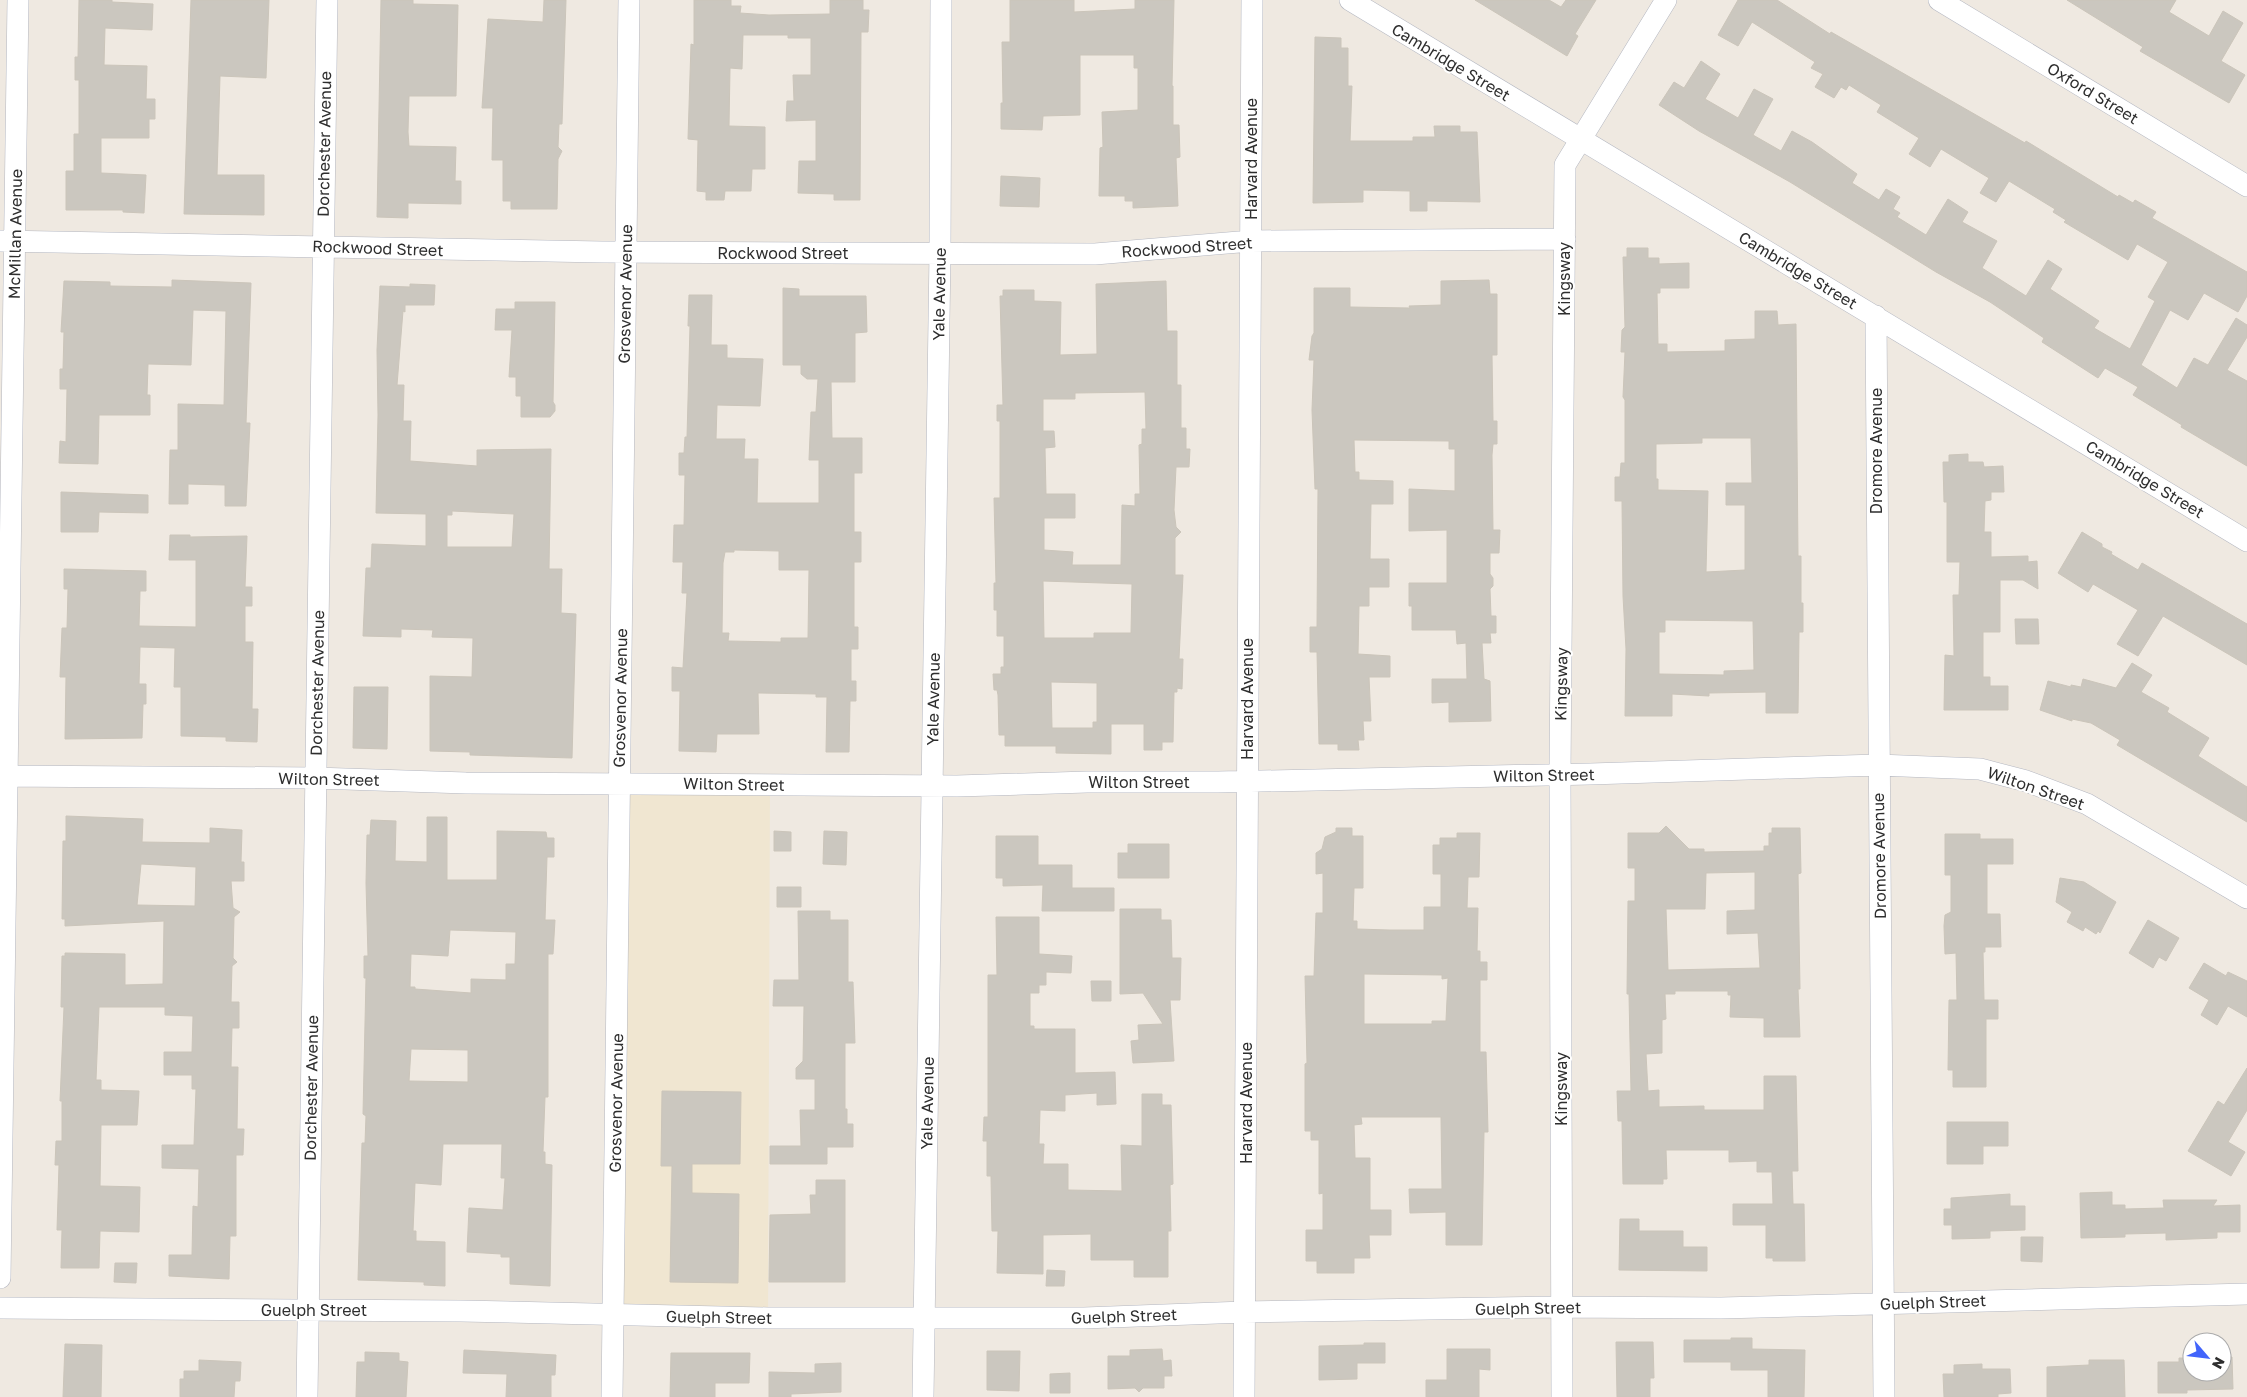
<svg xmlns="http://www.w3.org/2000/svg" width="2247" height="1397" font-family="'Golos Text',sans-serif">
<rect width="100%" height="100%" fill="#efe9e1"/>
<path fill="#f0e6d1" d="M619,783L770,784L768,1318L613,1315Z"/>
<path fill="#cbc7bf" stroke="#cbc5ba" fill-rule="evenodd" d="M79,0H112V2L153,4L152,30L105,28L104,65L147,66L146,99H155V119H149V138H101V173L146,175L144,213L123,212V210H66V171H74V134H79V80H75V57H78Z
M191,0H269L266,78L220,76L217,175H264V215L184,214Z
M381,0H413V4L458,5L456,96H409L408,132L409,146L456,147L455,181H461V204L408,203V218L377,217Z
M544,0H566L562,124H559L558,147L562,151L558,159L557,209H511V201H503V160H492L493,108H482L488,19L543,22Z
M694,0H731V6H741L740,13L769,15L830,14V0H863V10H869L868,32H861L860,200H834V194L798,193L799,161H816V120L786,121L787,101H794L793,75H811V38H788V35H743L742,69L730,68L729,126L765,127V169H752L751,191H725L724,200H706V192L697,191L698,140L688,139L691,44L694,45Z
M1010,0H1074V12L1135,9V0H1174L1172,86H1173V125H1179L1180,157L1176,158L1178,206L1133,208V201H1125V196H1099L1100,148L1103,147L1102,112L1138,110V68H1134V55H1080V115L1043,116L1042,130L1001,129V103H1003L1002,42H1010Z
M1475,0H1549L1561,7L1566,0H1596L1575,34L1578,36L1567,56Z
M1738,0H1777L1830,34L1831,32L2025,143L2026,141L2118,197L2119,195L2133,203L2135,200L2156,212L2152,218L2247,272V296L2238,312L2204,293L2188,320L2170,310L2141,365L2177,388L2194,358L2208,365L2236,318L2247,325V337L2227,370L2247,381V466L2181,427L2182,425L2133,395L2138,387L2105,368L2098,378L2042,342L2044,338L1990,302L1936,272L1790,182L1699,131L1659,105L1674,82L1684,88L1701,61L1720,74L1705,99L1738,118L1754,89L1773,99L1753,135L1781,151L1792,131L1812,142L1857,174L1852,183L1879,200L1886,189L1900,197L1893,209L1900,213L1897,217L1926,235L1948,199L1968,212L1962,222L1997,241L1982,268L2026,296L2048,260L2062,269L2050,289L2099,321L2094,328L2130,349L2155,301L2148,297L2168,262L2137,244L2128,260L2064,222L2066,220L2053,212L2055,209L2009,181L1996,202L1980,193L1989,178L1941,149L1930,167L1909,154L1919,138L1877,112L1881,105L1849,85L1846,90L1841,87L1834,98L1815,87L1823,74L1811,68L1815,62L1752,22L1738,46L1718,35Z
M2067,0H2176L2169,12L2209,36L2223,11L2243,23L2221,61L2245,75L2229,103L2140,51L2143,47Z
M1315,37L1341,38V48H1348V86H1352L1350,141H1413V137H1435L1434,126H1460V132H1477L1480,202L1427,201V211H1410V191L1363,190V202L1313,203Z
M1001,176L1040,178L1039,207L1000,206Z
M1627,248H1648V258H1659V264L1689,263V288H1660V293H1657L1658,344H1667V352L1725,351V340L1755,339V311H1777L1778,325L1796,324L1798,556H1801V603H1803V632H1799L1798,713H1766V692L1709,693V696L1672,694V716H1625L1626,649L1623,596L1622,501H1615V477H1620L1621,463H1625V400L1623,397L1625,352H1621L1622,330L1625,327L1623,257H1627ZM1702,438H1751L1752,483H1726V505H1745V570L1706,572L1708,491L1658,490V479H1656V444L1702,443ZM1665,620L1753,621L1754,670L1724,671V675L1659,674V632H1665Z
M172,280L251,283L246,423H250L246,506H225V485L188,484V504H169L170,450H178V404L224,405L226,311L193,310L191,365L148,364L147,395H150V415H99L98,464L59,463L60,441L66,442L67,389H60V369H63L64,332H61L64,281L110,282V286L172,287Z
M1489,280L1490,294H1497V355H1492L1493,421H1497V444H1493L1492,455L1493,530H1500L1499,553H1490V574L1493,578V586L1490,589L1491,616H1496V633H1490L1491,643H1482L1484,679L1490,681L1491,721L1449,722V702L1432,703V679H1467L1466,643L1457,644L1456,630H1412V606H1409V583H1447V530L1409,531V489L1455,491V449H1449V441L1354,440L1355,472H1359V480L1393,481V504H1371L1370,559H1389V587H1369V606H1359L1358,654L1390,656V677H1369L1371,721H1363L1364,740H1358L1359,750H1338V744H1319L1317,652H1310V627H1317L1318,489H1315L1312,410L1314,360H1309L1312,336L1314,333V288H1350V307L1410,308L1409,306L1441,305V281Z
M1166,281L1167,331H1177V385H1181V428H1186V449H1190L1189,467H1176L1174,510L1176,527L1181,532L1175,538V575H1183L1179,659H1183L1182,689L1177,688V692H1174L1173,742H1162V750H1144V724H1111V754L1056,753V746H1005V735H999L998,695L997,690H994L993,674H1001V667H1004V636H997V610H994V583H996L994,498H1000V421H997V405H1003L1000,296H1003V290H1034V301L1061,302L1060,355L1097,354L1096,284ZM1145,392L1146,429H1142V444L1139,445L1140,494H1135V506L1122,505L1121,565H1072L1073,552L1044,550V518H1075V494H1046L1045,448L1055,447L1054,431H1043V399H1075V393ZM1043,581L1132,584L1131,633H1094V638H1044ZM1051,682L1097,683V722H1093V728H1052Z
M410,284L435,285L434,305H405V312L403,311L397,385H404L403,421H411L410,461L477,466V450L551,449L549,569H562L561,613L576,614L572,758L470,755V752L430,751V676L472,677L473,638L432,637L433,630L401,629V637L363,636L366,568H371L372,544L426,546V514L376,513L378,415L377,350L380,286L410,287ZM452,511L514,514L512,547H447V515H452Z
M783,288L799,289V296H866L867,332L855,333V382H831L832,438H862V473H854V532H861V562H854V627H858V649H851V681H856V701H850L849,752H826L827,697H816V694L758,693L759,734H717L716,752L679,751L680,691H672V667L683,668L687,593H682L683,562H673L674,525H684L685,475H679V453H684L685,437H687L690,326H688L689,295H712L711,345H727V358L763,359L760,406L717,405L716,439H745L744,459H758L757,503H819V460H809L811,412H816L818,379H807L801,374V365H783ZM734,550L779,551V570H809L808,638H781V642L728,641L729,633H722L723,563L725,552H734Z
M515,302H555L553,402L555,405V411L550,417H521V396H516V377H509L512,330H495L496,309H515Z
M1968,454V462H1983L1984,467L2003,466L2004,492H1991V500L1985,501L1984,532H1991V557L2028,556V562L2037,561L2038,589L2023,580H2000V632H1983V677H1990V686H2008V710H1944L1945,655L1954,656L1953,595H1959L1960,562H1947V502H1944L1943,462H1949V455Z
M61,492L148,495V513L99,512L98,532H61Z
M2082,532L2102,544V547L2112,552L2111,554L2138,570L2142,563L2247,624V665L2163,616L2138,656L2117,644L2138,610L2093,584L2088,592L2058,573Z
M170,535H190V537L247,536L245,587H252V606H245V642H253L252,709H258L257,742L226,741V737L181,736V687H174L175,648L140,647L139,684H146V704H143L142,738L65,739L66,677H60L62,628H67L68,589H64V569L146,571V591H140L139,626L196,627V560H169Z
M2015,619H2038L2039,644H2016Z
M2132,663L2152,675L2141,692L2169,708L2167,712L2209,738L2198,756L2247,787V822L2117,745L2120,740L2091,723L2072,719V721L2040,710L2048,681L2071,687V685L2081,687L2083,679L2116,688Z
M354,687H388L387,749L353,748Z
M66,816L143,819L142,842L210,843V828L242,830L241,862H244V881H231L233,908L240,912L234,917L233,958L237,962L232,966L231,1002H239V1028H232L231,1067H238L237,1129H244L243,1155H236V1236H230L229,1279L169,1276V1255H192L193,1206L198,1207L199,1169L162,1168V1145H194L196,1089H192V1075H164V1052H192L193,1016L165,1015V1007H99L96,1080H101V1090L139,1091L137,1125H101L100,1186L140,1187L139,1232L100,1231L99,1268H61L62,1230H57L59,1165H55L56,1141H62V1101H60L64,1007H61L62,956H65V953L125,954V985L163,984L164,921L65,926V919H62L63,841H66ZM141,864L196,867L195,906L137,905Z
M427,817H447V880H497V831L546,832L547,838H554V857H547L545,920H555L553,954H548V1097H545L543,1152H545V1164L552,1165L550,1286L510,1284V1257H501V1254L467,1252L469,1208L503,1210L505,1178H501L502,1144H443L441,1185L415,1183L413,1231H416V1241L445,1242V1286L424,1285V1282L358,1280L362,1143H365L366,1116L363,1114L366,978H364V956H368L366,883L367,835H370L371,820L396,821L395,861L427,862ZM450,930L516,932L515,964H506V980L471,979V993L415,989V987H410L411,954L448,956ZM411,1049L468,1050V1082L409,1081Z
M1666,826L1689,849H1704V852L1764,851V846H1769V833H1772V828H1800L1801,873L1798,874L1800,989H1798L1800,1037H1764V1018L1730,1017L1731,995H1728V991H1675V994H1665L1666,1019L1662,1020V1053L1646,1054L1648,1091L1659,1090V1107L1704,1106V1110H1764V1076H1796L1798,1171H1792L1793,1204H1804L1805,1261H1773V1258H1766V1225H1733V1204H1773L1772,1172H1757V1161L1729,1162V1150H1666L1667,1179H1663V1184H1623L1622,1121H1618L1617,1091H1631L1629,994H1627L1628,901H1635V868H1628V833H1659ZM1755,872V910L1727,911V934L1758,933L1760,968L1668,970L1666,909H1705L1706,873Z
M1336,828H1352V836H1363V888H1354L1353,921H1357V929L1389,930H1424V907H1441V874H1433V845H1440V838H1457V833H1480L1479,877H1468L1467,908H1478L1477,951H1480V962H1487V980H1480V1052H1486L1488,1132H1484L1482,1245H1446V1212L1410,1213L1409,1189H1442L1441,1117H1361L1362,1124L1354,1125L1355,1158H1370V1210H1391V1235H1369L1370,1258H1354V1273H1317V1261H1306V1230H1323V1193L1319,1194V1140H1311V1131H1305V1064L1307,1063L1305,976H1314L1316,913H1323V873L1316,874V853L1322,849L1325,837L1336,832ZM1364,974L1442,975V979L1448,978L1446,1021H1432V1024H1364Z
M774,831L791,832V851H774Z
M824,831L847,832L846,865L823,864Z
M1945,834H1980V839H2013V864H1987V914H2000L2001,947H1985V952H1983L1984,1000H1998V1019H1986V1087H1953V1070H1948L1949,1000H1957L1956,953L1945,954L1944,926L1945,915L1951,912V875H1945Z
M996,836H1038V865H1072V888H1114V911H1042L1043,885L1003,886V878H996Z
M1128,844H1169V878H1118V853H1128Z
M2060,878L2084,882L2116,902L2100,933L2098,931L2096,934L2085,927L2083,931L2067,922L2072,912L2056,902Z
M777,887H801V907H777Z
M1120,909H1161V920H1171L1172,958H1181L1180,1000H1170L1174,1061L1133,1063L1131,1041L1139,1040L1138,1025L1163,1024L1143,993L1120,994Z
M798,911H830V920H848V982H853L855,1043H845V1109H847V1124H853V1147H827V1164H770V1146H801L800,1110H815V1079H796V1068L803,1061L804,1006H773L774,980H799Z
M996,917H1039V954L1072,956L1071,973L1046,972V985H1039V993H1030V1026H1034V1029H1075V1073L1115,1072L1116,1104L1097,1105V1093L1065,1095V1111L1040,1110L1039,1144H1044L1043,1164H1068V1190L1122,1191L1121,1145L1142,1146V1094H1162V1105H1171L1173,1184L1170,1185L1171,1231H1168V1277H1134V1260H1091V1234L1043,1235V1274L997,1273L998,1231H992L991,1176H987V1141H983L984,1117H988V975H997Z
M2148,920L2179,938L2166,961L2159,957L2153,968L2129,953Z
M2204,963L2226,976L2228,972L2247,981V1017L2228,1006L2217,1025L2201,1015L2209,1000L2189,988Z
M1091,981H1111V1001H1092Z
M2247,1068V1110L2228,1142L2245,1152L2231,1176L2188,1151L2218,1101L2224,1105Z
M662,1091L741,1092L740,1164H692V1193L739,1194L738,1283L670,1282L672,1166H661Z
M1947,1122H2008V1146H1983V1164H1947Z
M816,1180H845V1282H769L770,1215L811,1214L810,1195H816Z
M2112,1192V1205H2125V1209L2164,1208L2163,1200H2217L2213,1206L2240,1205V1232H2217V1238L2166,1240V1233L2125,1234V1237L2081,1238L2080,1193Z
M2010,1194V1206H2025V1230L1990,1231V1238L1952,1239V1225H1944V1209H1951V1198Z
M1620,1219H1639V1231H1683V1247H1707V1271L1619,1270Z
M2021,1237H2043L2042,1262L2021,1261Z
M115,1263H137L136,1283L114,1282Z
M1047,1270L1065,1271L1064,1286H1046Z
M1731,1338H1752V1349L1805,1350L1804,1397H1768V1370H1731V1362H1684V1340H1731Z
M1616,1342H1653L1654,1378H1650V1397H1617Z
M1364,1343H1385V1363H1357V1379L1319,1380V1346L1364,1345Z
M65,1344L102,1345L101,1397H63Z
M1162,1349L1163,1361L1171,1360L1172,1376H1164V1388H1143L1139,1392L1135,1388L1108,1389V1356H1130V1350Z
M1447,1349H1490V1370L1479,1369V1397H1426V1380H1447Z
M464,1350L556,1355L555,1375H551V1397H506L507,1374L463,1373Z
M987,1351H1020L1019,1391L987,1390Z
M365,1352L399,1353V1361L408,1362L406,1397H356L357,1362H365Z
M671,1353H750L749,1383H715V1397H670Z
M2222,1357H2232L2233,1389L2187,1390V1393H2158V1362H2179V1358H2192V1372H2222Z
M199,1360L241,1362L240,1381H235L234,1397H180V1379H184V1371H199Z
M2089,1360H2124L2125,1397H2047V1367L2089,1365Z
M841,1363V1392L791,1394V1397H769V1372L815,1373V1364Z
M1982,1364V1369H2010L2011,1393L1998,1394V1397H1944L1943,1374H1954V1365Z
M1070,1373V1393H1050V1374Z"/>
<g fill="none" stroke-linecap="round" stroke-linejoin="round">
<g stroke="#b4b7c1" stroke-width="22">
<path id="street" d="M1350,0L2247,541
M1939,0L2247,186
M0,241L602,252L1095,254L1251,241L1565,239
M1876,316L1884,1397
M0,776L315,778L466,783L957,786L1087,782H1218L1590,774L1878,765L1980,769L2026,781L2087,804L2247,898
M0,1278L18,0
M0,1308L461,1311L768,1318H1084L1244,1312L1560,1307L1721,1308L2247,1294
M307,1397L327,0
M612,1397L629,0
M923,1397L940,253L941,0
M1244,1397L1252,0
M1562,1397L1560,775L1565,165L1666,0"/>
</g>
<use href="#street" stroke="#fff" stroke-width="21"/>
</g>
<g text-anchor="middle" stroke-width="4" stroke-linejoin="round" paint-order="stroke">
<g font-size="16" fill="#2e2e2e" stroke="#fff">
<text transform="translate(1451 62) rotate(31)" y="6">Cambridge Street</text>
<text transform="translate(2093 93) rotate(31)" y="6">Oxford Street</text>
<text transform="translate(324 144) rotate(-89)" y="6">Dorchester Avenue</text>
<text transform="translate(1251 159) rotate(-90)" y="6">Harvard Avenue</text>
<text transform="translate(15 234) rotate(-89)" y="6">McMillan Avenue</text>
<text transform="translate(1187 247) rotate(-4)" y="6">Rockwood Street</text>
<text transform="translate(378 248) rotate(2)" y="6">Rockwood Street</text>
<text x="783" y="259">Rockwood Street</text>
<text transform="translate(1798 270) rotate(31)" y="6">Cambridge Street</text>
<text transform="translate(1564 279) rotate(-90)" y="6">Kingsway</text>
<text transform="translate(625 294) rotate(-89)" y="6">Grosvenor Avenue</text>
<text transform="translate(939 294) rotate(-89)" y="6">Yale Avenue</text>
<text transform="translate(1876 451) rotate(-90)" y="6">Dromore Avenue</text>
<text transform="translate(2145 479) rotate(31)" y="6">Cambridge Street</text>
<text transform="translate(317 683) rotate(-89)" y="6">Dorchester Avenue</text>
<text transform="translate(1561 684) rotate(-89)" y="6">Kingsway</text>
<text transform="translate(620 698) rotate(-89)" y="6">Grosvenor Avenue</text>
<text transform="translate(933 699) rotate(-89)" y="6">Yale Avenue</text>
<text transform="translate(1247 699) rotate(-90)" y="6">Harvard Avenue</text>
<text transform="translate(1544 775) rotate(-1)" y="6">Wilton Street</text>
<text transform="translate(329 779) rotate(1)" y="6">Wilton Street</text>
<text x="1139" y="788">Wilton Street</text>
<text transform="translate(734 784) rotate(1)" y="6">Wilton Street</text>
<text transform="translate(2036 788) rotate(19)" y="6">Wilton Street</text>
<text transform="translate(1879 856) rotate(-91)" y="6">Dromore Avenue</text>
<text transform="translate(311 1088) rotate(-89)" y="6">Dorchester Avenue</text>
<text transform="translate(1561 1089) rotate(-90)" y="6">Kingsway</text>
<text transform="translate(616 1103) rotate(-89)" y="6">Grosvenor Avenue</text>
<text transform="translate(927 1103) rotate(-89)" y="6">Yale Avenue</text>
<text transform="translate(1246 1103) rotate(-90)" y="6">Harvard Avenue</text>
<text transform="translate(1933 1302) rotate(-2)" y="6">Guelph Street</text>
<text transform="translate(1528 1308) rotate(-1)" y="6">Guelph Street</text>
<text x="314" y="1316">Guelph Street</text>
<text transform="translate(1124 1316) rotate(-2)" y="6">Guelph Street</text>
<text transform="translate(719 1317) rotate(1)" y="6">Guelph Street</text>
</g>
</g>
<g transform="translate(2207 1357) rotate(118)"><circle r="24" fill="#ffffff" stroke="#ababab"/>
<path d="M0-4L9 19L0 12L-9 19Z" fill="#4264fb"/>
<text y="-8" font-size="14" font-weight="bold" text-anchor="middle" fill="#2e2e2e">N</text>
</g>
</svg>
